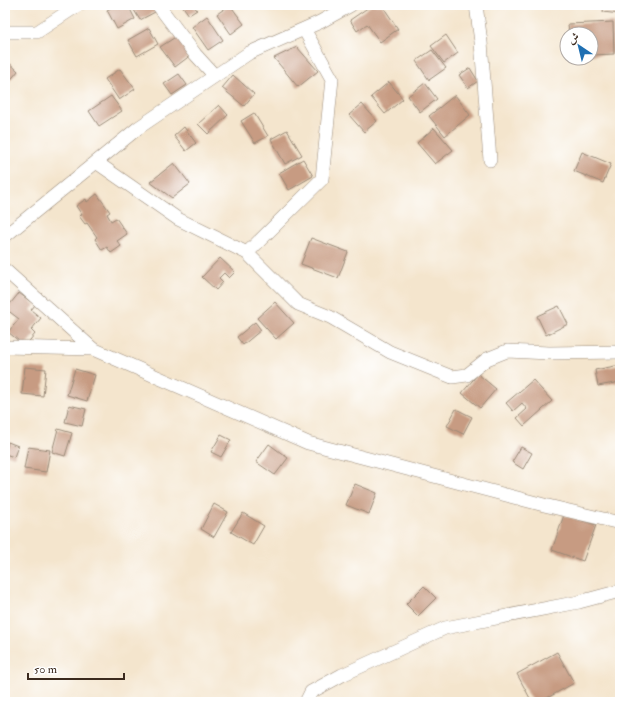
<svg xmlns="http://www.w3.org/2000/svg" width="625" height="707" font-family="'IM FELL Double Pica',Amiri,serif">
<rect width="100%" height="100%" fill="#fff"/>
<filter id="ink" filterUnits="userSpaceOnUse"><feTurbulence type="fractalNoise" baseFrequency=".025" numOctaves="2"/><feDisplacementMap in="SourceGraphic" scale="8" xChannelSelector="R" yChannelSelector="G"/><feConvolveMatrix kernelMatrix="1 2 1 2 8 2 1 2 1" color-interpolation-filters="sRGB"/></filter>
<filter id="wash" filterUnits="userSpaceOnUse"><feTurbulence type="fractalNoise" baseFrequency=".012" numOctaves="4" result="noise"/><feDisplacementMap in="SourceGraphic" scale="16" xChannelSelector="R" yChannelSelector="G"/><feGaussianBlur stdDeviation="0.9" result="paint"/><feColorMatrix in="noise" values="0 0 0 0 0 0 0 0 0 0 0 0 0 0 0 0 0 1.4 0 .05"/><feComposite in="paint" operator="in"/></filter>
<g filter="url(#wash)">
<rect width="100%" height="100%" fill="#f4e5cd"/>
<g id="blocks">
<path fill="#c79b82" d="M116,5H128L135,19L117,29L107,10Z
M131,5H153L157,11L140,20Z
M182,5H193L197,10L189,15Z
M230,5L244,24L231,34L217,14Z
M372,5H382L398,29L380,42L367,24L357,31L350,20Z
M604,5H620V14L603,12Z
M207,16L223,40L208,50L192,27Z
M613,22L614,54L591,55V34H569L568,24Z
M149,28L158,44L137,56L128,40Z
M446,35L458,53L444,63L431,46Z
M177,36L191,55L175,67L160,47Z
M297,47L318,71L298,87L274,58Z
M432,50L446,68L429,80L416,61Z
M5,59L18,71L8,83L5,80Z
M470,68L478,81L468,88L459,75Z
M120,69L135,89L119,100L105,79Z
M179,74L187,85L172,95L164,84Z
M233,75L254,94L244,106L222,88Z
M389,82L403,99L385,114L371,97Z
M425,83L437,99L420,112L408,96Z
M455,95L470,115L445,136L429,116Z
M111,96L122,111L99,126L89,111Z
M362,104L377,121L364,132L349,115Z
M219,105L228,115L208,134L198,124Z
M254,113L268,136L255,143L241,121Z
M184,127L196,143L186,151L174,136Z
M434,128L453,150L435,164L417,143Z
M287,130L302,155L285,164L271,139Z
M582,152L611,164L603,183L574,171Z
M303,159L313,176L289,190L279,173Z
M174,163L190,184L172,198L150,182Z
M97,194L110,212L107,214L111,221L116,218L127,234L117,241L121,246L111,253L107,247L102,250L95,239L97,237L87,223L85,224L79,216L82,215L76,206L86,199L87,202Z
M311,238L348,252L338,278L301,264Z
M220,258L235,272L229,278L224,273L219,278L223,282L216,290L202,277Z
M19,293L35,305L31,310L41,318L31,330L35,334L25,346L8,332L19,319L6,309Z
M275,302L294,323L276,339L257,318Z
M559,306L568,324L546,335L537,316Z
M255,322L261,330L243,345L237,337Z
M620,365V382L598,386L595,370Z
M25,367L46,369L43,396L22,394Z
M75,369L95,375L87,401L67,395Z
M478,374L496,389L480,408L462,393Z
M533,380L552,401L524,426L517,418L527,409L522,403L513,411L506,403Z
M69,405L86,409L82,426L65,422Z
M456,409L472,417L463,434L447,426Z
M58,429L72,433L65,456L52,452Z
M221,435L231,440L221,457L211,452Z
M8,442L18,446L14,457L5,454Z
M269,444L288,458L275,475L256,462Z
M28,447L50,450L46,472L24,469Z
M521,447L532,453L523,469L512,462Z
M355,484L377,493L369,514L346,505Z
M214,504L228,512L214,537L201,529Z
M243,513L264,526L253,545L231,532Z
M564,515L596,525L583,561L552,550Z
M424,586L436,598L418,616L406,604Z
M557,652L574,683L540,702H532L517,674Z"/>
</g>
</g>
<g filter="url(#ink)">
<use href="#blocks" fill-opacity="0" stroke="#988876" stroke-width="1"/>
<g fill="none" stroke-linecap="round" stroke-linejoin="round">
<g stroke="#988876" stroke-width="14">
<path id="street" d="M158,5L195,54L215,76
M476,5L481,42L490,160
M5,32H37L78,5
M96,162L178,219L247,253L298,304L330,317L390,352L452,377L467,375L487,359L507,351L549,353L620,352
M5,236L138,128L249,53L320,22L351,5
M247,253L322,179L332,79L304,29
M5,270L93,349L308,443L544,505L620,523
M5,347L93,349
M306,702L311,692L342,675L445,628L579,602L620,591"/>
</g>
<use href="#street" stroke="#fff" stroke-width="13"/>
</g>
</g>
<rect width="625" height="707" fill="none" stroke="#fff" stroke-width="20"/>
<g transform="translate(579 46) rotate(325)"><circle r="19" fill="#ffffff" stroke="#b1aaa5"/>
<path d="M0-3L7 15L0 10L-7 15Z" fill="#1f6fb2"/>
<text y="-6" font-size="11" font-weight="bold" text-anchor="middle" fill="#3b2a1e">ش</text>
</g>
<path d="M28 673v6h96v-6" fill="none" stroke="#3b2a1e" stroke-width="2"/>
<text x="34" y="673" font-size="12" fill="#3b2a1e" stroke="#ffffff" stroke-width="3" paint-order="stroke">50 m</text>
</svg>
